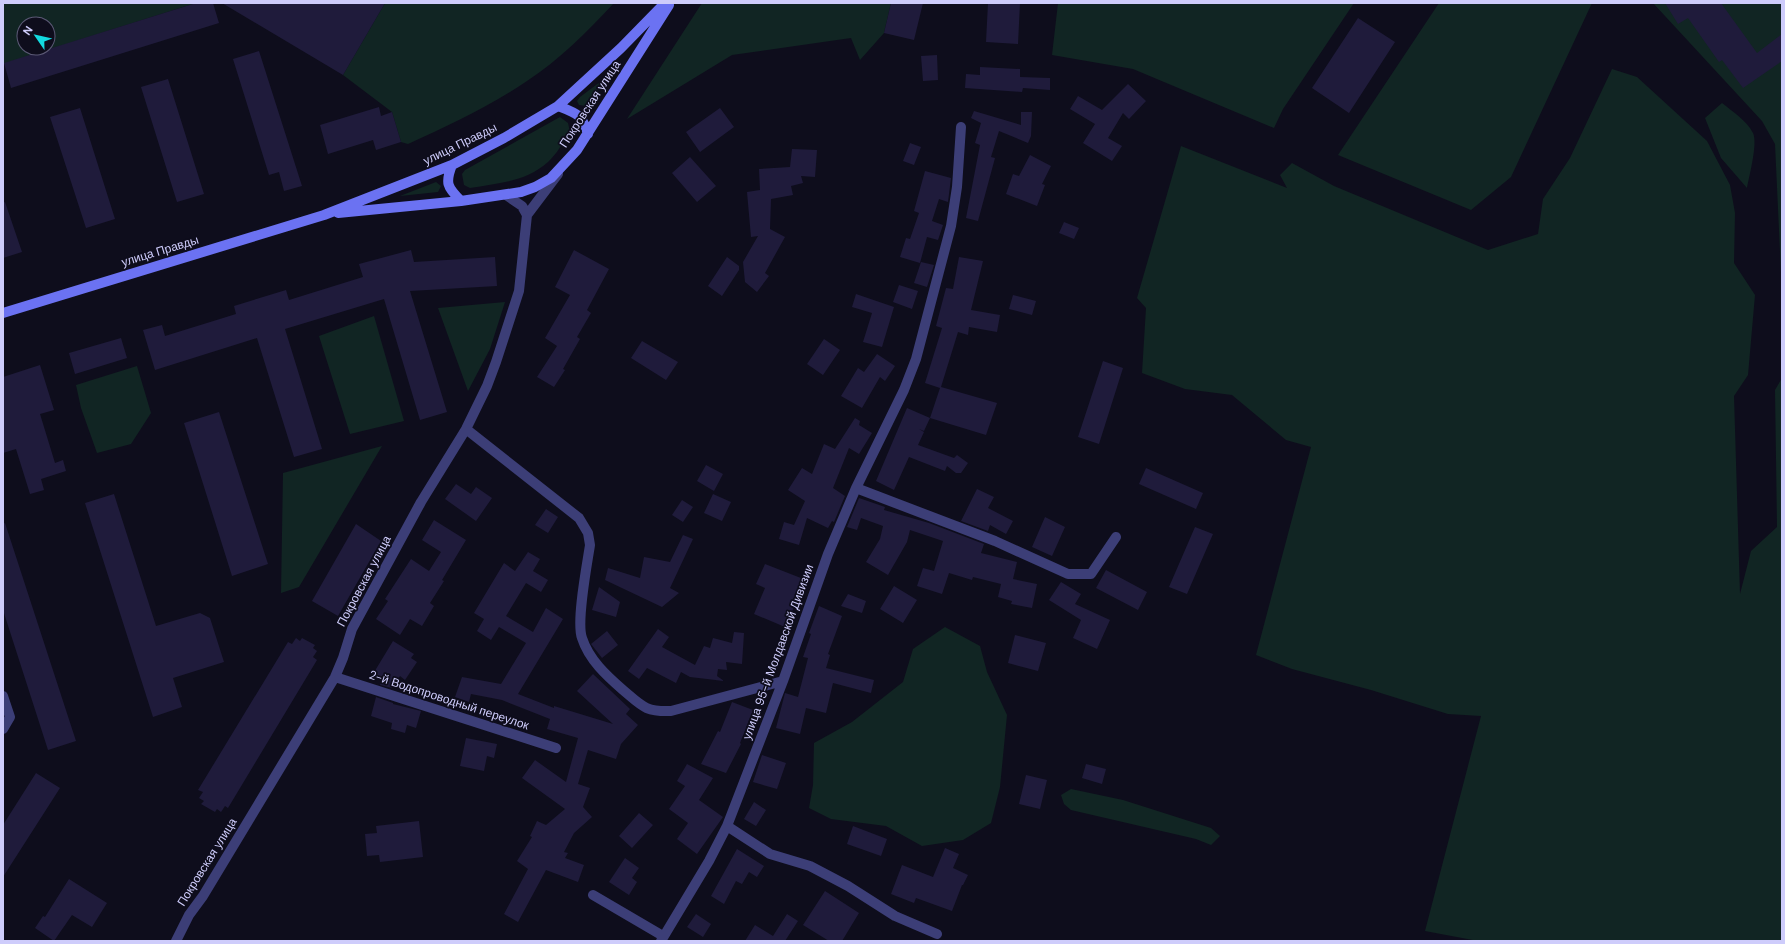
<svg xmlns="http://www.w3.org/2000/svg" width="1785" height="944" font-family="'DM Sans',sans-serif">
<rect width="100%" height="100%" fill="#0e0d1c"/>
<path fill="#112523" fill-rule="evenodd" d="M3,3H196L3,64ZM24,24H48V48H24Z
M385,3H614C588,31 559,60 527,81C490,106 449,125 408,144L401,142L392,112L343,75Z
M702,3H891L884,33L860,60L851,38L732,55L627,119Z
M1058,3H1354L1283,109L1274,128L1133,69L1052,55Z
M1439,3H1592L1511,177L1471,210L1338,155Z
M1653,3H1782V295L1775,144L1762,121Z
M1612,69L1637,77L1707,141L1730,185L1735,213L1734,263L1755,295L1748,375L1734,396L1740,594L1751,551L1777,527L1775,390L1782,378V941H1478L1425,931L1481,716L1448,714L1371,690L1292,669L1256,655L1311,447L1286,440L1232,395L1185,389L1142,373L1146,308L1137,298L1181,146L1287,188L1280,175L1292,163L1334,186L1488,250L1538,234L1543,199L1570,158Z
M608,76L586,106L579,105L577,101L580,97Z
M1722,103C1733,112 1746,120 1753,133C1758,143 1749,177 1747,188L1721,158L1705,118Z
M560,117L568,123L570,132C563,142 557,154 548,162C526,182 498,183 470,188L464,185L462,174L465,170Z
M436,182L441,186L438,192L400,196Z
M505,302L490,349L468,391L438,308Z
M374,316L404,421L350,434L319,336Z
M137,366L151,413L131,444L97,453L81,408L76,385Z
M382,446L299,587L281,593L283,473Z
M945,627L980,646L987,672L1007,715L1000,787L991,823L963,840L922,846L886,826L831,819L809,808L813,785L814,743L852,722L903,682L913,649Z
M1071,789L1123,800L1211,828L1220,836L1211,845L1196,839L1071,810L1064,804L1061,795Z"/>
<path fill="#1f1b3b" d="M196,3H213L219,23L11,88L4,63Z
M222,3H385L343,75Z
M891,3H923L914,40L884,33Z
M988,3H1020L1018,44L986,42Z
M1665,3H1721L1757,53L1782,34V61L1743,88L1722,60L1719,62L1688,18L1678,24Z
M1358,18L1395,42L1349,113L1312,88Z
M259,51L302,186L284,191L279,172L269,175L233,59Z
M937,55L938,80L923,81L921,56Z
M980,67L1020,69V77L1050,78V90L1023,88L1022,92L965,88L966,74L980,75Z
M168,79L204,194L177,202L141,87Z
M1128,84L1146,101L1129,119L1123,113L1108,138L1122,146L1112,161L1083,143L1095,124L1070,109L1078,96L1102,110Z
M379,107L381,116L392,112L401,142L376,150L373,140L328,154L320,125Z
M80,108L115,219L86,228L50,117Z
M720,108L734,127L700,152L686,132Z
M974,111L1021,125V112H1032L1031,136L1028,143L999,131L991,157L995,158L978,221L966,218L980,145L975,143L981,123L971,118Z
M910,143L921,147L914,165L903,161Z
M792,149L817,150L815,177L801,176L803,183L791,186L793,195L771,199L770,229L785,237L765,273L769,276L757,292L745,282L743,262L758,236L751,237L747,192L760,190L759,169L790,167Z
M1030,155L1051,166L1042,184L1045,185L1037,206L1006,194L1013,174L1019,176Z
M690,157L716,186L697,202L672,173Z
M925,171L951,178L948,202L939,199L932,221L943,225L938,240L927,237L920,263L900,257L906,238L910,239L919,213L914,211Z
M5,202L22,252L3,258V203Z
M1064,222L1079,228L1074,239L1059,233Z
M411,250L414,262L495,257L497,286L410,291L447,412L420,420L384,299L285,329L322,449L294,457L257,338L155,370L143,330L162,325L165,336L236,314L234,306L286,290L289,300L363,277L359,264Z
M574,250L609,269L587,310L591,313L577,337L580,339L563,369L565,370L554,387L537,377L557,346L545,338L570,295L555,287Z
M727,257L739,266V270L722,296L708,286Z
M959,257L983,261L971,310L1000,315L997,332L969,327L968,335L958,332L941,387L997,403L986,435L930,418L940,388L925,383L942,328L936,326L946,288L953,289Z
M921,262L934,265L927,287L914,283Z
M899,285L918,291L912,309L893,302Z
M856,294L894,307L882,347L863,342L872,313L852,307Z
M1013,295L1036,301L1032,315L1009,309Z
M121,338L127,358L75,374L69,353Z
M824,339L840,350L823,375L807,364Z
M642,341L678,362L666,380L631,358Z
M877,354L895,366L885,381L880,377L862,408L841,396L858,368L864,372Z
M1103,361L1123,368L1099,444L1078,437Z
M40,365L54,410L40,414L55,463L63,460L66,471L41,479L44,490L30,494L16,449L3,453V377Z
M907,408L930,418L924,431L919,429L924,432L918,445L954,458L957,455L968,463L961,473H956L947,466L945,471L909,457L894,490L876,481Z
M219,412L268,564L232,576L184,423Z
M855,418L860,421L859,425L872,433L859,454L849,448L833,488L845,496L834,522L832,521L828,528L807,518L799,545L779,539L784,522L794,525L805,501L788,490L802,468L812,474L824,444L835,449Z
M706,465L723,474L714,491L697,481Z
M1146,468L1203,493L1196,509L1139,484Z
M456,484L471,494L476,487L492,498L476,521L445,499Z
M977,489L994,497L988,508L1013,521L1006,534L990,525L988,531L961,521Z
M114,494L156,626L200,613L210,618L224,662L173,678L182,707L153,717L85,503Z
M713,494L731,502L722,521L704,513Z
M859,498L885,507L884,510L929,523L984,544L981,553L1017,562L1013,579L1037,584L1032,608L1011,604L1012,601L998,597L1001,584L973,577L972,580L949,573L942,594L917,586L923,568L934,571L943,541L910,530L907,542L888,575L866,562L880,539L883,526L861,518L857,530L847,527Z
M682,500L693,507L683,522L672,515Z
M546,509L558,517L548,533L535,525Z
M1045,517L1065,527L1052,556L1032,547Z
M434,520L466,540L442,580L444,581L430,603L434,606L422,626L410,619L400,635L376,619L388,601L385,599L411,559L429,571L441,552L422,540Z
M5,523L76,741L48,750L3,610V524Z
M356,524L381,541L338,616L312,601Z
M1195,527L1213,534L1187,594L1169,587Z
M683,535L693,539L670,588L679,593L662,607L605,580L608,568L640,578L644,557L670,562Z
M528,552L540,559L533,571L548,580L541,592L526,583L506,616L533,632L546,608L563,619L518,694L554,708V706L613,724L577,691L593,674L630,709L626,714L638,725L621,744L616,759L588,750L578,784L590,788L583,807L592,817L574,833L564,852L568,853L565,858L584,865L578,882L546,870L518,922L504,914L528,869L517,861L532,837L530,836L537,821L546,825L565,809L522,778L535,760L566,782L578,738L547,729L550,719L502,700L471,694L469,702L455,697L462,677L501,684L526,643L499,627L491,640L477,631L484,619L474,613L504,563L515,571Z
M765,564L806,580L785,627L754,614L765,588L756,584Z
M1106,570L1147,592L1138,610L1096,588Z
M1061,582L1081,594L1075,604L1110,620L1097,649L1073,638L1081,620L1049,600Z
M894,586L917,600L903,623L880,609Z
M599,587L620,602L616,617L592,610Z
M848,594L866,601L862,613L841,606Z
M819,606L842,616L828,654L830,655L826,668L874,680L871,693L833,683L826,713L806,708L800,734L776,728L785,693L798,697L808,658L803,657L811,634L809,633Z
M658,629L669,637L662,647L695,665L704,646L710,648L713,638L732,643L734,632L744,633L742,664L726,662L727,670L718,669L717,676L724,681L690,677L681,672L676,683L647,668L639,679L628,671Z
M607,631L618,645L602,658L591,644Z
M1015,635L1046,643L1038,671L1008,663Z
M296,638L300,641L302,638L315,645L313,648L317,651L313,657L317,660L228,808L225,806L221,812L217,809L215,812L201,804L204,801L199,798L203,792L198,790L288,642L292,644Z
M393,641L414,654L411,658L417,662L405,680L400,676L392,688L380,685L382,680L373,674Z
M376,697L393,703V704L421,711L416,728L407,725L405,733L391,729L392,723L371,716Z
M732,702L753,710L740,743L741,744L726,773L701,764L718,731L720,732Z
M466,738L497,744L494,758L487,756L484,771L460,766Z
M762,755L786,763L777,789L753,782Z
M687,764L713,778L699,800L723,817L697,854L677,839L688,823L669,809L685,786L677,781Z
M1086,764L1106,769L1102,784L1082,778Z
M36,773L60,788L3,877V825Z
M1026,775L1047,780L1040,809L1019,804Z
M754,802L766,810L756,826L744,819Z
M639,813L653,825L632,848L619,836Z
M419,821L423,857L380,862L379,855L367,856L365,834L377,833L376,826Z
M853,826L887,839L881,856L847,844Z
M945,848L959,854L953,868L968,875L963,885H962L952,911L916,898L914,903L891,894L902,865L933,877Z
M737,849L764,866L757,877L749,872L742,884L736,881L724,904L711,896Z
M625,858L639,868L632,878L637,882L629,895L609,882Z
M69,879L107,903L92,927L72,915L54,941L35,928L43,916L45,917Z
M825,891L859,913L842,941H829L803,925Z
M696,914L711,924L703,937L687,927Z
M787,914L798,921L785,941H745L755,925L773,936Z"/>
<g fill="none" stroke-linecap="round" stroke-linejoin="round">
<path stroke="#3c3e77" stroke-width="10" d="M506,195L522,206L527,215
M466,429L579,518L588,533L590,545C587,565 576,622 582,638C589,660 607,676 623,690C642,706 645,712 671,711L783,681
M856,488L995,541L1068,574H1091L1116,537
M335,677L556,748
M3,696L10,717L3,729
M727,826L770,854L810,866L848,886L895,916L937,934
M593,895L663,936
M176,941L189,915L203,896L335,677L343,658L352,629L421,502L466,429L487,386L496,362L519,291L527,215L558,174
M661,941L709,861L727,826L783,681L828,554L856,488L904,390L916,359L951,226L957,187L961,127"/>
<path stroke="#6b72f2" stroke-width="10" d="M558,106C576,113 582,114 588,134
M452,165C445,183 447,187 461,201
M338,213L461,201L521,192L535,187L551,178L577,150L669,5
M3,313L324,215L452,165L504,138L558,106L621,48L665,3"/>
</g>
<g text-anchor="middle" stroke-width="3.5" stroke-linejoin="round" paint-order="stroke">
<g font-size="12" fill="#ceccfb" stroke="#0e0d1c">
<text transform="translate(590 104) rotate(-57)" y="4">Покровская улица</text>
<text transform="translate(460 144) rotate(-26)" y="4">улица Правды</text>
<text transform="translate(160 251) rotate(-17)" y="4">улица Правды</text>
<text transform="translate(364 581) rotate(-62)" y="4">Покровская улица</text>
<text transform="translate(778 652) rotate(-70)" y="4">улица 95-й Молдавской Дивизии</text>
<text transform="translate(449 700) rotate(18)" y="4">2-й Водопроводный переулок</text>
<text transform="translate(207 862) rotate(-58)" y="4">Покровская улица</text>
</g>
</g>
<rect width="1785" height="944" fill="none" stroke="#ceccfb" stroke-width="8"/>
<g transform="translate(36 36) rotate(304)"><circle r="19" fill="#0e0d1c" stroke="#5b5975"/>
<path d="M0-3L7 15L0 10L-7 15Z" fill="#13dae0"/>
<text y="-6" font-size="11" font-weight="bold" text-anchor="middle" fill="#ceccfb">N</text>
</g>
</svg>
